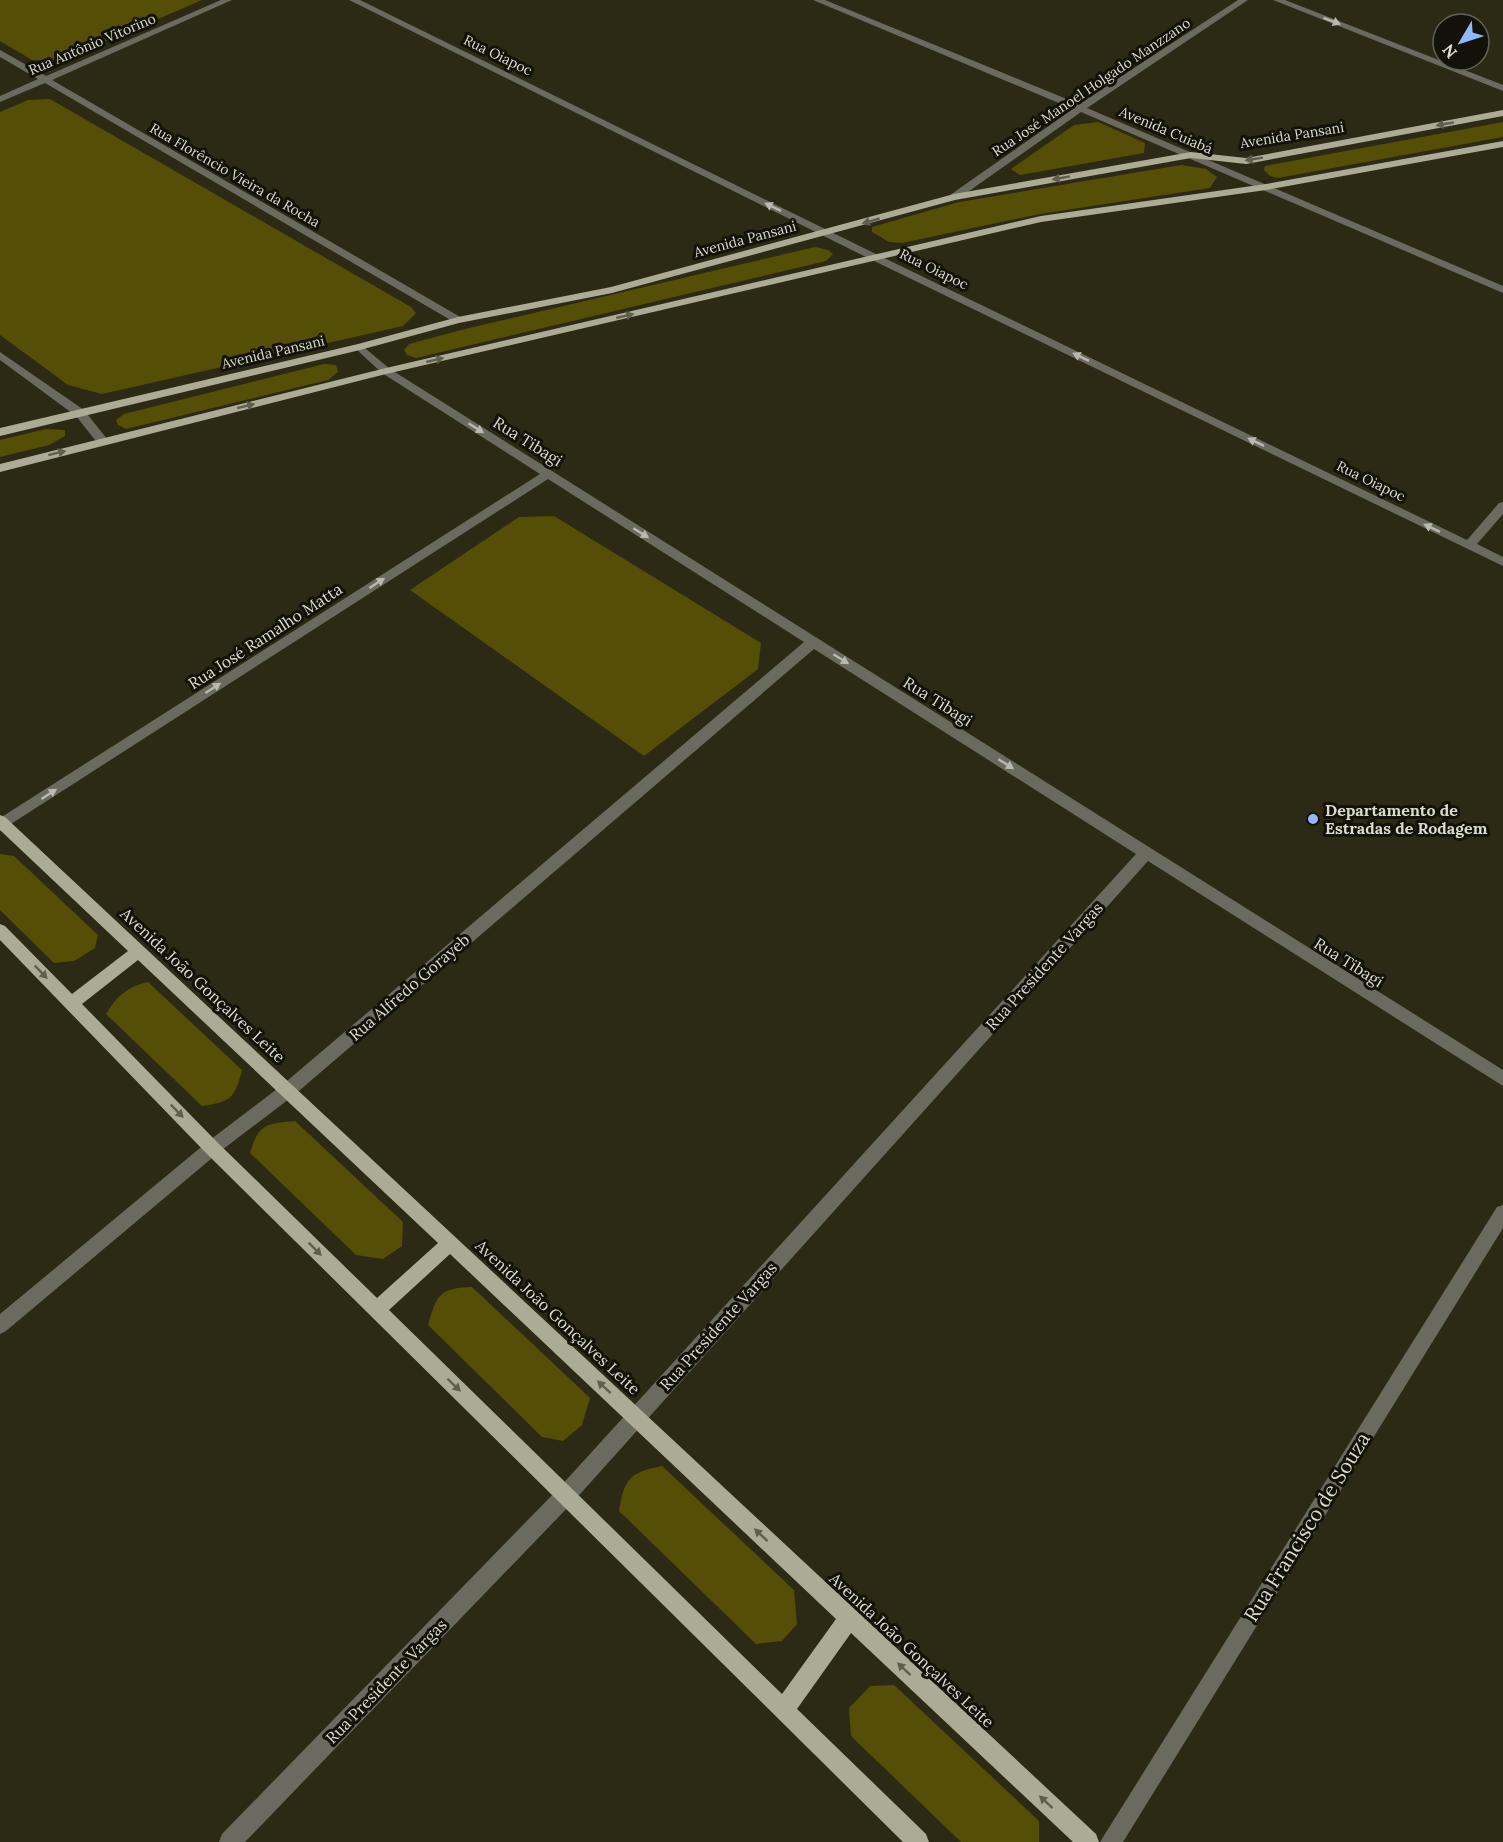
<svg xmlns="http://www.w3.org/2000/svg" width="1503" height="1842" font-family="Lora,serif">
<rect width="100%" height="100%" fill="#2c2a14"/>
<path fill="#554e07" d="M0,0H202L63,60H32L0,41Z
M50,99L411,307L416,313L403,326L102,394L68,385L0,335V112L28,100Z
M1098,122L1145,143L1144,153L1020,175L1011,169L1074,125Z
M1503,122V137L1278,178L1270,176L1264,170L1265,166Z
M1181,165L1206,169L1217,177L1210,188L1040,214L902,243L889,242L872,232V227L959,202Z
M815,247L828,250L833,254L826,261L416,358L407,355L404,350L409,344L465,329Z
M324,364L336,365L338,372L328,380L126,429L118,425L116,420L124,414Z
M46,429L65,430V436L49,445L0,457V440Z
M554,516L761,643L758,669L644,756L410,590L519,517Z
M0,854L14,856L98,935L95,948L74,961L54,963L0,910Z
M148,982L242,1070C235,1098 231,1102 202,1106L106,1014C117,996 127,987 148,982Z
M295,1121L403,1222L402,1246L383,1259L356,1255L250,1153C259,1123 266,1124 295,1121Z
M472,1287L590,1398L582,1425L563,1441L542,1437L428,1325C437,1295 439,1288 472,1287Z
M662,1466L794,1590L797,1624L782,1641L756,1644L619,1511C624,1479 630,1472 662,1466Z
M894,1685L1039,1821V1842H961L851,1736L849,1708L870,1686Z"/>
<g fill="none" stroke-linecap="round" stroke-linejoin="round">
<path fill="#6b6a5f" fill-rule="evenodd" d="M221,0H232L52,80L462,318V322H454L45,83L0,102V96L38,79L0,57V50L46,76Z
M349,0H360L878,255L1467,540L1499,503L1503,502V514L1477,544L1503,557V566L870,259Z
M813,0H825L1079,104L1238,0H1248L1087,108L1503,286V293L1081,112L958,199H950V195L1073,109Z
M1273,0H1285L1503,85V91Z
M360,344L390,369L1503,1070V1086L1148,861L573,1502L245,1842H219L222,1834L559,1488L1136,854L814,649L293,1096L218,1153L6,1331L0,1334V1314L206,1143L281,1086L804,642L548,479L0,831V818L540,474L382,373L356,349V345Z
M0,352L84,410L107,439V445H99L76,416L0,360Z
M1503,1205V1228L1123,1842H1100L1497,1207Z"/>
<path fill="#acab95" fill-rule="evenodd" d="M1503,110V116L1246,164L1191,158L955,200L612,293L459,323L360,350L0,436V428L358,344L458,317L611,287L954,194L1191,152L1246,158Z
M1503,141V147L1266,190L1041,222L386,374L0,472V464L386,368L1041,216L1266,184Z
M0,815L5,817L144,947L1096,1834L1099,1842H1073L851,1633L797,1709L926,1834L929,1842H903L206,1153L0,940V924L5,926L72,994L128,951L0,830ZM138,960L438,1243L377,1298L218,1143L82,1004ZM450,1254L836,1619L782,1694L389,1310Z"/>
</g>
<defs><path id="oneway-solid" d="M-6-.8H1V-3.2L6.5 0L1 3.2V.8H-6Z" transform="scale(1.5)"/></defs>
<g fill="#bab9ad">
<use href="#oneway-solid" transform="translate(1332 21) rotate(21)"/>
<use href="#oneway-solid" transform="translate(773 207) rotate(-154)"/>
<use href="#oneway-solid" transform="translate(1081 357) rotate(-154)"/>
<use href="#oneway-solid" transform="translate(476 428) rotate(32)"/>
<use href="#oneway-solid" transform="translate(1256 442) rotate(-154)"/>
<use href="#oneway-solid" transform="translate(1432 528) rotate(-154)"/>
<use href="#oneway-solid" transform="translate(641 533) rotate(32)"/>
<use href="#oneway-solid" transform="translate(377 583) rotate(-33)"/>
<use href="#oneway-solid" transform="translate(841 659) rotate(32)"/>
<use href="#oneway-solid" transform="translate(213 688) rotate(-33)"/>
<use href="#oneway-solid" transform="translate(1006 764) rotate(32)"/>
<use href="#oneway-solid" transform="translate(49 794) rotate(-33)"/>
</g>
<g fill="#605e4f">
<use href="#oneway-solid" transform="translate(1445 124) rotate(170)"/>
<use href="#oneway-solid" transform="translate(1254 159) rotate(171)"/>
<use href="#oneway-solid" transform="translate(1061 178) rotate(170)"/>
<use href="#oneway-solid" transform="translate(871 221) rotate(164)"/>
<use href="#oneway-solid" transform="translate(625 316) rotate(-13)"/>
<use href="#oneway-solid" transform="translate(435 360) rotate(-13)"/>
<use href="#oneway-solid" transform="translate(246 406) rotate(-14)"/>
<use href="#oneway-solid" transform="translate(57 453) rotate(-14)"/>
<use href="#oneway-solid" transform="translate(41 972) rotate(46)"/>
<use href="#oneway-solid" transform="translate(177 1111) rotate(46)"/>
<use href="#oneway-solid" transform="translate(315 1249) rotate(45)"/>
<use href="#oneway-solid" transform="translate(454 1385) rotate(44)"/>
<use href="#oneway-solid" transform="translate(604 1387) rotate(-137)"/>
<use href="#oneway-solid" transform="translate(761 1535) rotate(-137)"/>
<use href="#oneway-solid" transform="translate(904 1669) rotate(-137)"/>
<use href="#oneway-solid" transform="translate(1046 1802) rotate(-137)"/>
</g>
<circle fill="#91b8fd" stroke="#131209" stroke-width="2" cx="1313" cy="819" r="6"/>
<g text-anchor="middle" stroke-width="6" stroke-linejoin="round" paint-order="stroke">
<g font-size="14" fill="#dcdbce" stroke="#131209">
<text transform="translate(92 44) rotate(-23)" y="5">Rua Antônio Vitorino</text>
<text transform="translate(498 55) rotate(26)" y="5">Rua Oiapoc</text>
<text transform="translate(1091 87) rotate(-34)" y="5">Rua José Manoel Holgado Manzzano</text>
<text transform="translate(1166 130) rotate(23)" y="5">Avenida Cuiabá</text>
<text transform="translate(1292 135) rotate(-9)" y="5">Avenida Pansani</text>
<text transform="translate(235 175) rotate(30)" y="5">Rua Florêncio Vieira da Rocha</text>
<text transform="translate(745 239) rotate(-15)" y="5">Avenida Pansani</text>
<text transform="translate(934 269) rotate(26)" y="5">Rua Oiapoc</text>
<text transform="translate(273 352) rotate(-13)" y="5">Avenida Pansani</text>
<text transform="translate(1371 481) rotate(26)" y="5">Rua Oiapoc</text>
</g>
<g font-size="16" fill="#dcdbce" stroke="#131209">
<text transform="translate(528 441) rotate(32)" y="6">Rua Tibagi</text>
<text transform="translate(265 636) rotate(-33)" y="6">Rua José Ramalho Matta</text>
<text transform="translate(938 701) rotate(32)" y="6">Rua Tibagi</text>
<text transform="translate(1349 962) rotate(32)" y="6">Rua Tibagi</text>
<text transform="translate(1044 966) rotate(-48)" y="6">Rua Presidente Vargas</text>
<text transform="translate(203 985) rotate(43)" y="6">Avenida João Gonçalves Leite</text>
<text transform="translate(409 987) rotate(-41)" y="6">Rua Alfredo Gorayeb</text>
<text transform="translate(558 1317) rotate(43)" y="6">Avenida João Gonçalves Leite</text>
<text transform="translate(718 1326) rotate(-48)" y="6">Rua Presidente Vargas</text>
<text transform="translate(912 1650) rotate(43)" y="6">Avenida João Gonçalves Leite</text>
<text transform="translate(386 1681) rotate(-46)" y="6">Rua Presidente Vargas</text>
</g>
<g font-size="16" font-weight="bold" fill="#dcdbce" stroke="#131209" text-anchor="start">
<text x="1325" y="816">Departamento de<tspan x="1325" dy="18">Estradas de Rodagem</tspan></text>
</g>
<g font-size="20" fill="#dcdbce" stroke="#131209">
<text transform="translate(1307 1527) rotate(-58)" y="7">Rua Francisco de Souza</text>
</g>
</g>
<g transform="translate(1461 42) rotate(231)"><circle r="28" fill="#131209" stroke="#636258" stroke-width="1.5"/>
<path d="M0-4.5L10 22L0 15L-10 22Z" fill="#91b8fd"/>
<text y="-9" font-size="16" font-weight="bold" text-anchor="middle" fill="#dcdbce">N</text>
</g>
</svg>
